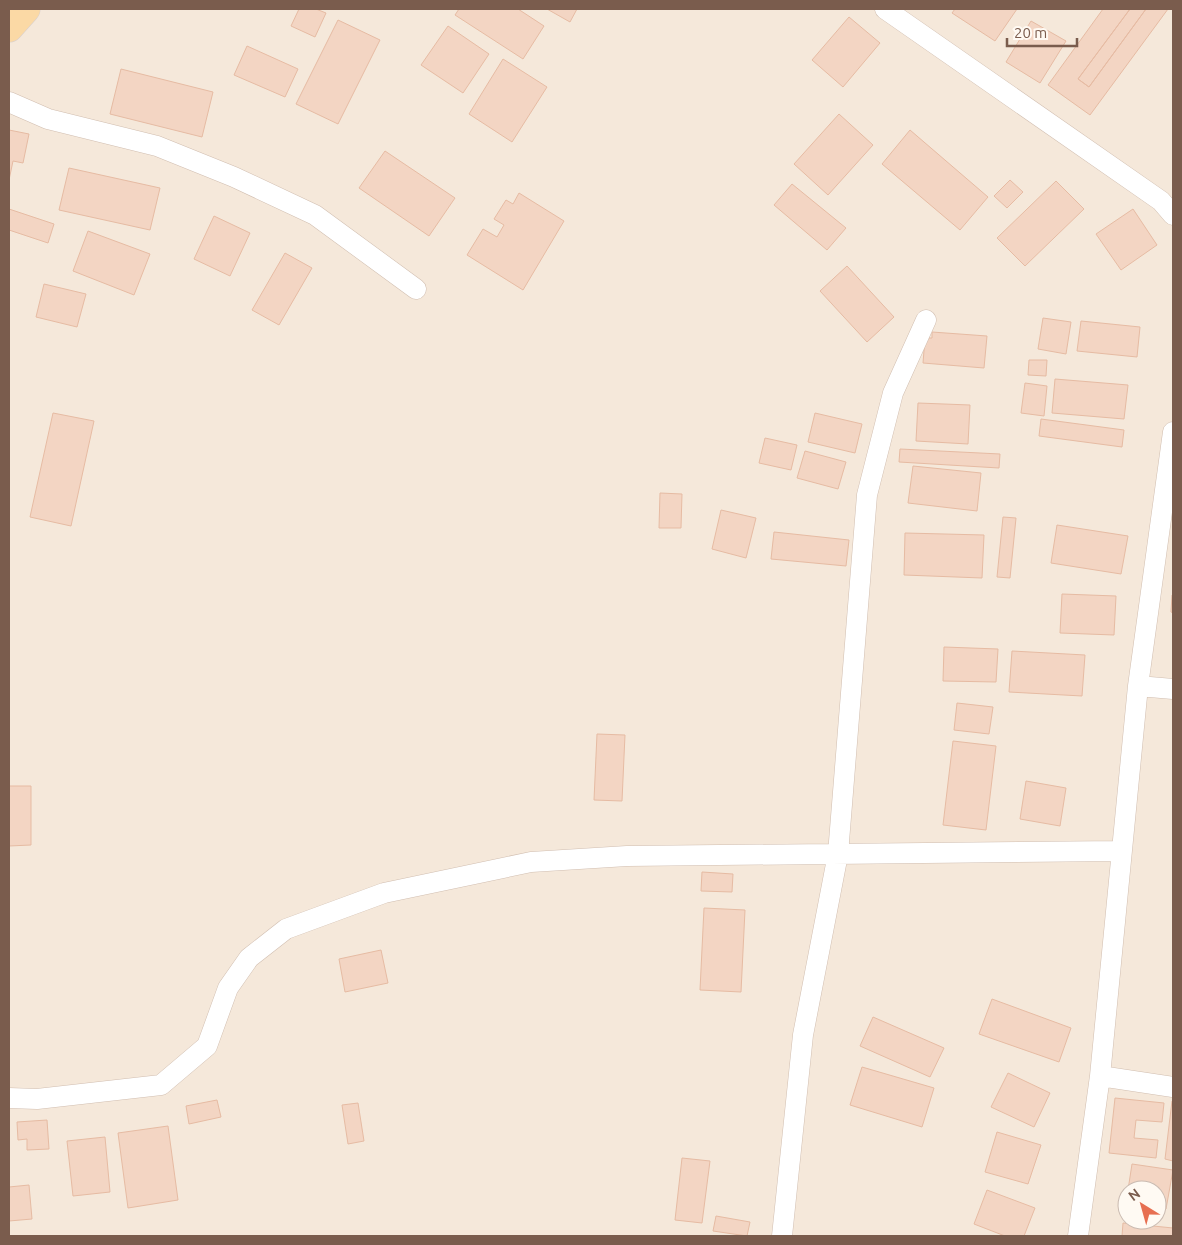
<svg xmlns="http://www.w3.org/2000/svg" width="1182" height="1245" font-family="Ubuntu,sans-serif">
<rect width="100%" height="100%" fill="#fdf6ec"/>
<path fill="#f5e8da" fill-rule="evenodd" d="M9,9H1173V1236H9ZM1127,1190H1157V1220H1127Z"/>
<path fill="#f3d5c3" stroke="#e6bba3" d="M299,9H316L326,13L315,37L291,26Z
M459,9H518L544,26L523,59L455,15Z
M547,9H577L570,22Z
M955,9H1017L995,41L952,13Z
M1103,9H1130L1078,79L1089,87L1146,9H1168L1090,115L1048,85Z
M1130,9H1146L1089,87L1078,79Z
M849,17L880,43L843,87L812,60Z
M338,20L380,40L338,124L296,104Z
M1031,21L1066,41L1040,83L1006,62Z
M448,26L489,54L463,93L421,65Z
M247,46L298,69L285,97L234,75Z
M503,59L547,87L512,142L469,114Z
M121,69L213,92L202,137L110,114Z
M839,114L873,145L828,195L794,164Z
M9,130L29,134L23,163L13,161L9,180Z
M910,130L988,197L960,230L882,164Z
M385,151L455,198L429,236L359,188Z
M69,168L160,188L150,230L59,210Z
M1010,180L1023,192L1007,208L994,196Z
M1056,181L1084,209L1025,266L997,238Z
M792,184L846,228L827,250L774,205Z
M519,193L564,221L523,290L467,255L483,229L497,237L504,225L494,219L506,200L513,204Z
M9,209L54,224L48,243L9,230Z
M1133,209L1157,245L1121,270L1096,234Z
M214,216L250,233L230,276L194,259Z
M88,231L150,254L134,295L73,271Z
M285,253L312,268L279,325L252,310Z
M847,266L894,317L867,342L820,291Z
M44,284L86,294L77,327L36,317Z
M1043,318L1071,322L1066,354L1038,349Z
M1081,321L1140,327L1137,357L1077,351Z
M932,332L987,336L984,368L923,363L925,338H932Z
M1029,360H1047L1046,376L1028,375Z
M1055,379L1128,385L1124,419L1052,413Z
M1025,383L1047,386L1044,416L1021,413Z
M918,403L970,405L968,444L916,441Z
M53,413L94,421L71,526L30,517Z
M815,413L862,424L855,453L808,442Z
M1041,419L1124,430L1122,447L1039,436Z
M765,438L797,445L791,470L759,463Z
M900,449L1000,454L999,468L899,462Z
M805,451L846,462L838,489L797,478Z
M913,466L981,473L977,511L908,503Z
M660,493L682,494L681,528H659Z
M721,510L756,518L746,558L712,549Z
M1003,517L1016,518L1010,578L997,577Z
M1057,525L1128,536L1121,574L1051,563Z
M774,532L849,540L846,566L771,559Z
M905,533L984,535L982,578L904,575Z
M1062,594L1116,596L1114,635L1060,633Z
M1172,595H1173V613L1171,612Z
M944,647L998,649L996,682L943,681Z
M1012,651L1085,655L1082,696L1009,692Z
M957,703L993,707L989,734L954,730Z
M597,734L625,735L622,801L594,800Z
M953,741L996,746L986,830L943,825Z
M1026,781L1066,788L1060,826L1020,819Z
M9,786H31V845L9,846Z
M702,872L733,874L732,892L701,891Z
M704,908L745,910L741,992L700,990Z
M381,950L388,983L345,992L339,959Z
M992,999L1071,1028L1059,1062L979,1034Z
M873,1017L944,1048L930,1077L860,1046Z
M862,1067L934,1088L922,1127L850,1105Z
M1008,1073L1050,1093L1034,1127L991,1107Z
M1115,1098L1164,1103L1162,1122L1136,1120L1134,1138L1158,1140L1156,1158L1109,1153Z
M217,1100L221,1117L189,1124L186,1106Z
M1172,1101H1173V1161L1165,1159Z
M358,1103L364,1141L348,1144L342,1105Z
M47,1120L49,1149L27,1150V1139L18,1140L17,1122Z
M168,1126L178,1200L128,1208L118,1133Z
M997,1132L1041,1145L1028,1184L985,1172Z
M105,1137L110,1192L73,1196L67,1141Z
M682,1158L710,1161L702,1223L675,1220Z
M1132,1164L1173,1170L1166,1209L1157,1207V1190H1128Z
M29,1185L32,1219L9,1221V1187Z
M987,1190L1035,1208L1024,1236H1005L974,1224Z
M716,1216L750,1222L747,1236L713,1231Z
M1123,1223L1173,1228V1236H1122Z"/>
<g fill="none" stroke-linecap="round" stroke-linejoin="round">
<g stroke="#d1beb0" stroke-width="21">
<path id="street" d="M885,9L1161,201L1173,215
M9,102L48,119L157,146L234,177L315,215L416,289
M1138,686L1173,689
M1100,1076L1173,1087
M9,1098L37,1099L161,1085L207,1046L228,988L249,958L286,929L384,893L531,862L627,856L1120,851
M782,1236L803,1035L838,854L867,495L893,393L926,320
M1078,1236L1100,1076L1138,686L1173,432"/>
</g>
<g stroke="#dad1cd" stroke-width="29">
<path id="primary" d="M9,28L26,9"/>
</g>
<use href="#street" stroke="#fff" stroke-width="20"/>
<use href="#primary" stroke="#fbd9a5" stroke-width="28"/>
</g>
<rect width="1182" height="1245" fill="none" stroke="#7a5c4d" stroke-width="20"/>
<g transform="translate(1142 1205) rotate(323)"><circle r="24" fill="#fffaf3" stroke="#cabbb1"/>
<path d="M0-4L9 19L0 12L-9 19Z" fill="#e76f51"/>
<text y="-8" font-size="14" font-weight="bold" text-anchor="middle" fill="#7a5c4d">N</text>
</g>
<path d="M1007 38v8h70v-8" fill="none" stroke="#7a5c4d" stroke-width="2.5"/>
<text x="1014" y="38" font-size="15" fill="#7a5c4d" stroke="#fffaf3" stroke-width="4" paint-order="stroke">20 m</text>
</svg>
